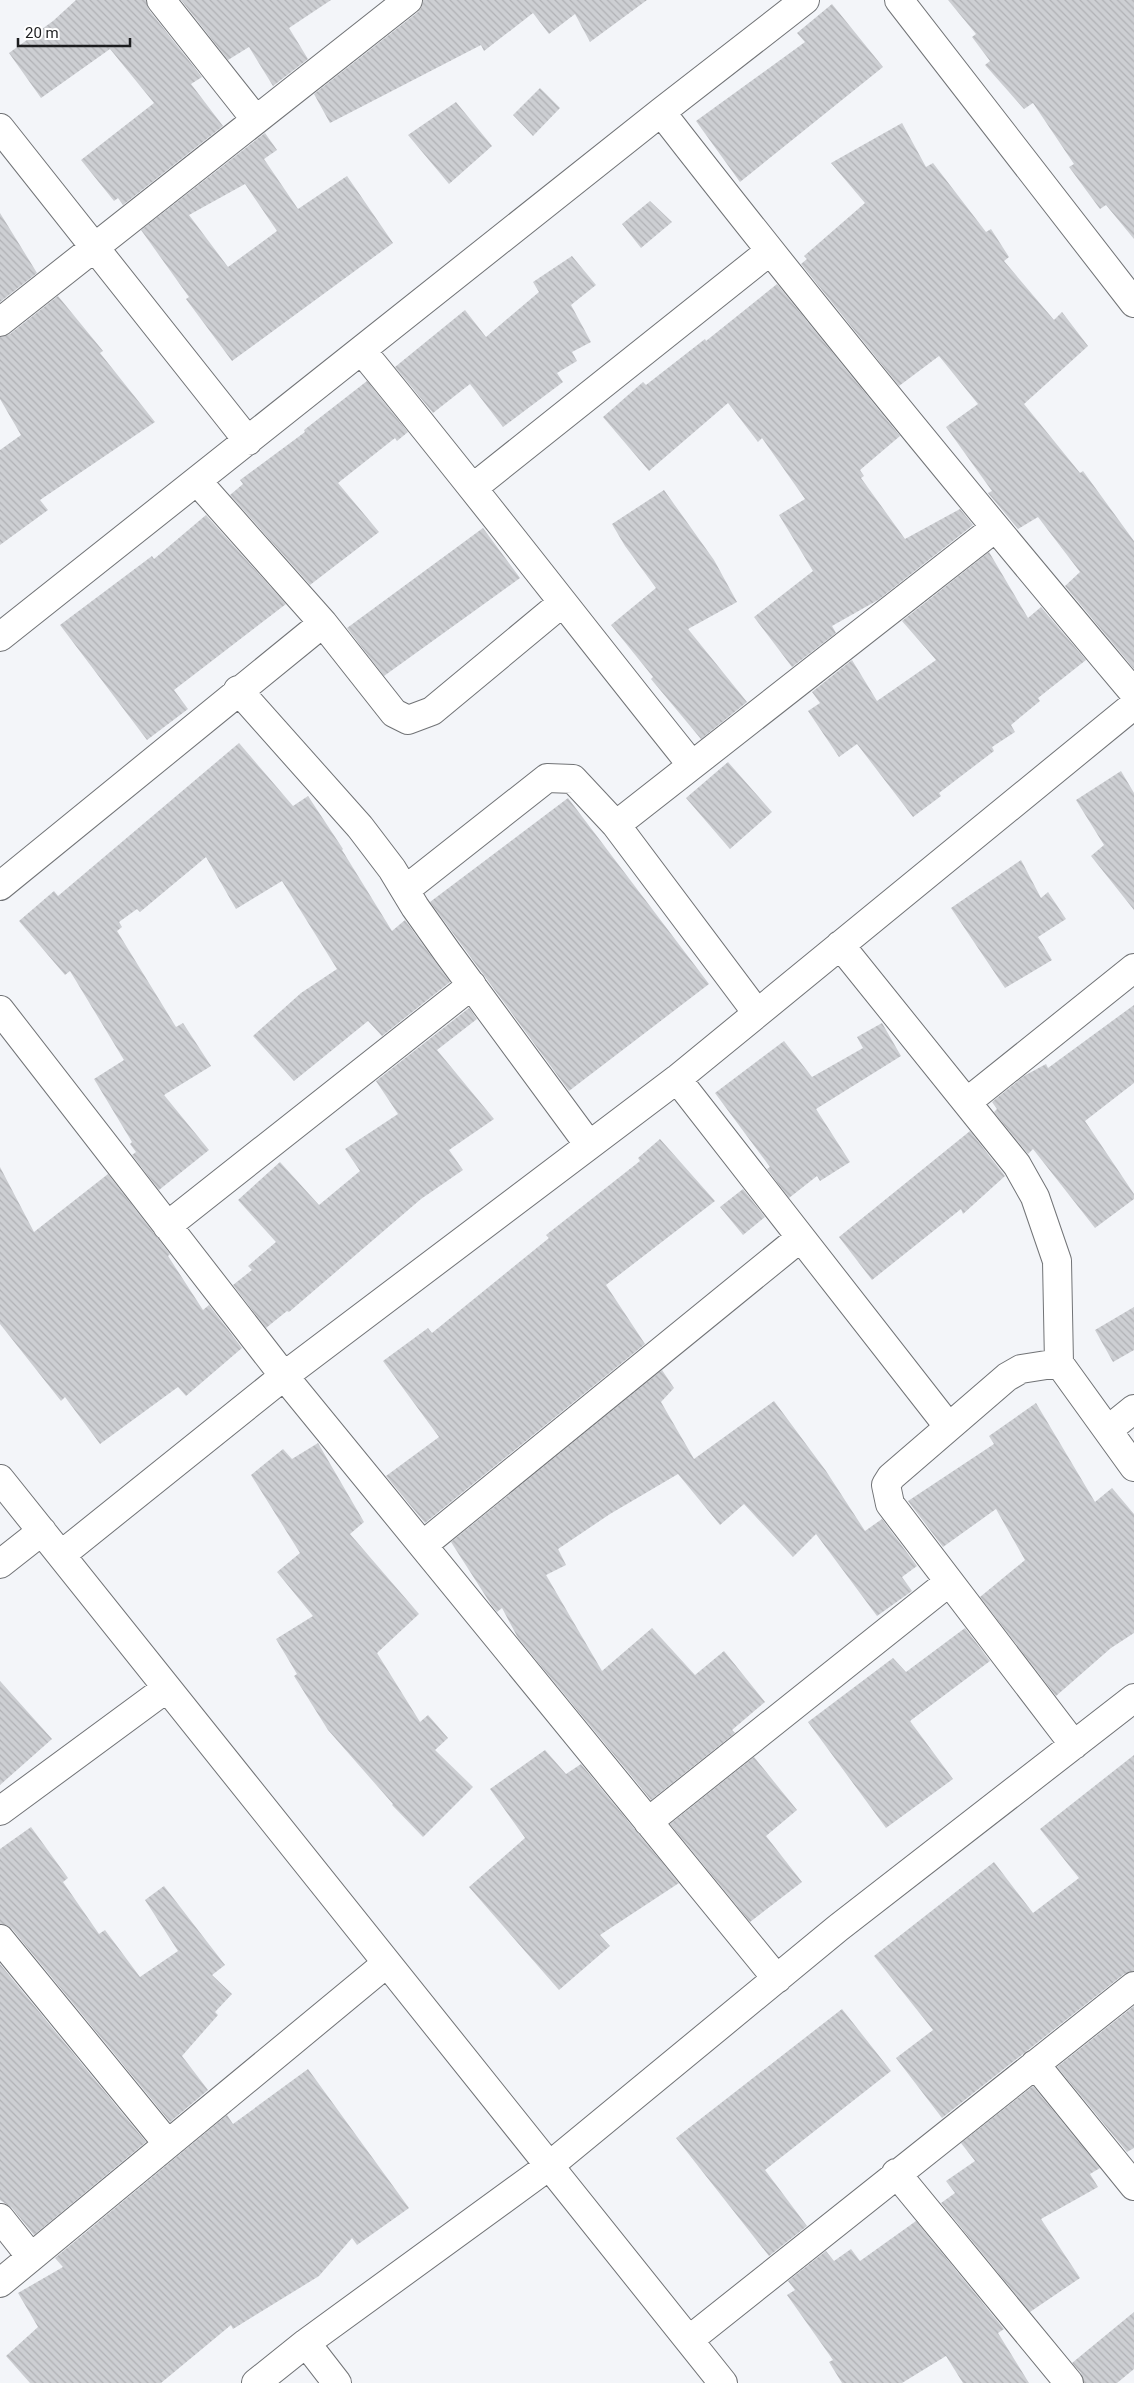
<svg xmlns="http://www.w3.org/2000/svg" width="1134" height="2383" font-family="Roboto,sans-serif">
<defs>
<pattern id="building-back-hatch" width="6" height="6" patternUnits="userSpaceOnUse" patternTransform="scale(1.25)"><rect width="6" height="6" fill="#cdcfd3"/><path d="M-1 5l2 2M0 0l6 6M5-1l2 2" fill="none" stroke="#b0b1b5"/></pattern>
</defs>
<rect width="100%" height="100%" fill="#f3f5f9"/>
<path fill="url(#building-back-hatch)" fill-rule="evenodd" d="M76,0H146L149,10L202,77L191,84L223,126L123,205L118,198L114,201L81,160L154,103L110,49L41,98L9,53L53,21Z
M181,0H331L289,28L308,59L273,86L249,47L228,60Z
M423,0H647L590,42L575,14L549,34L533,13L484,51L481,45L330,123L314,94L418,12L422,6Z
M948,0H1134V239L1106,205L1100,209L1069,167L1074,164L1033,103L1024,109L985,65L990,61L972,37L976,34Z
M832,4L883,67L740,182L696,121L805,42L797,33Z
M540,88L560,108L533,136L513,115Z
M456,102L492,146L449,184L408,135Z
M902,123L926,167L933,163L986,232L991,229L1009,257L1004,261L1054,320L1062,312L1088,346L1024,404L1080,473L1083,471L1134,541V669L1065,586L1080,572L1038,517L1018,529L988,493L992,491L946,427L978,404L939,356L899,386L801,264L807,259L804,256L865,203L831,163Z
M265,133L277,150L264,159L298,209L347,176L393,243L232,361L186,299L189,297L141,230ZM245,184L277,231L228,267L189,215Z
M650,201L672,222L641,248L622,224Z
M0,213L37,273L0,302Z
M572,256L596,285L571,305L591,342L572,352L577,361L557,373L563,382L503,427L470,384L433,413L395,367L465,310L486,337L539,292L533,282Z
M777,284L900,436L860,470L864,476L861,478L905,539L960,509L973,525L878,600L832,626L836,633L792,667L754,617L813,571L779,515L805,499L762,438L758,442L728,403L649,471L603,417L643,382L646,385L705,339L706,341Z
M58,296L103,351L100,353L155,422L40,500L48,510L0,545V450L21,435L0,399V337L10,334Z
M367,381L408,432L397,441L395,438L338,483L379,532L310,585L230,495L243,484L240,480L305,432L304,430Z
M664,490L714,560L737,602L688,629L747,702L701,739L651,679L653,677L611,625L656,588L625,546L612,524Z
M206,515L286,604L174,690L188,709L147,740L60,625L152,556L154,559Z
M483,528L520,578L384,676L347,628Z
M989,552L1028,618L1041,607L1086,660L1038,698L1040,701L1011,725L1015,732L992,747L994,751L939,793L941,796L913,817L857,744L839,757L808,711L820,703L812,692L852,660L877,701L936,660L902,621Z
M239,743L293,806L308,796L343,849L342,850L392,931L405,920L450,982L382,1036L368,1021L294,1081L253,1036L301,993L337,969L282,881L236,909L206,857L140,912L137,909L119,922L122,927L117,931L176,1027L183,1023L211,1066L164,1095L209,1150L159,1190L132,1155L136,1152L130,1144L132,1142L94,1079L124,1060L70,971L65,975L19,921L54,891L58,896Z
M728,762L772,812L730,849L686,798Z
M1121,771L1134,793V910L1091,856L1104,845L1076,800Z
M568,798L709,984L569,1091L430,902Z
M1021,860L1041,898L1048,892L1066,919L1038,937L1052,960L1005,988L951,908Z
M1134,1005V1083L1085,1121L1134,1194V1199L1095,1228L1033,1149L1028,1154L994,1112L997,1109L992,1102L1024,1076L1046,1064L1048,1068Z
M469,1008L477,1019L437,1050L494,1119L449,1150L463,1170L421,1199L289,1312L287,1311L266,1328L233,1285L252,1270L248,1266L276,1242L238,1200L280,1162L319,1205L360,1171L345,1149L398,1114L376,1081Z
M882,1023L901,1056L816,1109L850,1162L820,1181L817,1176L789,1198L767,1169L770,1167L715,1093L784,1041L812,1077L863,1048L857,1037Z
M970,1131L1005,1176L963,1214L961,1209L872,1280L839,1237Z
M660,1139L715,1201L606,1285L645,1344L425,1523L386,1476L439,1437L383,1361L428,1328L432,1333L549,1238L546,1235L640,1161L638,1158Z
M0,1167L34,1232L108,1174L170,1254L168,1256L203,1310L209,1305L242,1348L186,1396L178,1387L100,1444L65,1397L61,1401L0,1324Z
M743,1189L765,1217L743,1235L720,1207Z
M1134,1307V1350L1113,1362L1095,1330Z
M662,1370L674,1388L661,1402L694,1459L774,1401L826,1471L865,1531L882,1519L917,1566L902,1577L912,1591L877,1616L816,1534L793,1557L744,1504L720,1525L678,1474L610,1514L558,1549L566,1565L546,1575L602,1671L652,1628L695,1675L724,1651L765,1702L732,1730L735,1733L651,1800L518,1638L502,1608L497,1612L492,1606L451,1542Z
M1036,1403L1095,1502L1112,1488L1134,1514V1633L1111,1648L1056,1696L980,1597L1025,1560L996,1509L943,1547L908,1501L994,1444L989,1436Z
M318,1443L364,1522L350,1534L419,1614L377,1653L420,1722L428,1715L448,1738L435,1750L473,1787L423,1837L392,1805L393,1804L328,1730L294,1676L297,1674L276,1639L313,1616L277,1572L300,1553L251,1475L283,1449L292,1459Z
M965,1628L990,1661L910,1721L953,1779L886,1828L808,1722L893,1658L906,1672Z
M0,1681L52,1739L0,1785Z
M545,1750L566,1774L581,1764L679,1883L600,1935L610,1946L559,1990L469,1887L525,1838L490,1789Z
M1134,1755V1971L1124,1974L942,2118L896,2058L933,2030L874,1956L994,1862L1033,1913L1079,1878L1040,1829Z
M754,1757L797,1810L766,1836L802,1882L750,1922L670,1824Z
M31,1827L68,1878L63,1882L99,1934L105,1930L140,1977L178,1951L145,1900L164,1886L225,1965L212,1975L232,1994L215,2012L218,2015L182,2056L208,2090L170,2122L12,1929L0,1924V1849Z
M0,1964L146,2142L34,2235L12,2208L0,2200Z
M1134,2006V2148L1127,2152L1057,2067Z
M842,2009L891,2071L765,2170L807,2226L769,2256L676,2138Z
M308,2069L409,2208L357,2245L352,2238L319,2276L233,2329L231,2325L161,2383H30L6,2356L38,2327L18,2293L63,2267L55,2258L227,2115L233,2124Z
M1033,2086L1100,2168L1090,2174L1098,2187L1041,2219L1080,2278L1030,2312L941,2203L955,2193L946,2181L975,2161L961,2143Z
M916,2221L1004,2329L998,2333L1029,2383H963L946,2356L902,2383H842L829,2362L833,2360L787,2295L795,2290L788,2281L826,2251L834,2261L851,2249L860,2261Z
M1134,2312V2369L1117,2383H1084L1081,2373L1072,2363Z"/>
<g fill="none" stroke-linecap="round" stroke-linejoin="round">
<g stroke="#717376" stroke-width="30">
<path id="minor" d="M161,0L256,120
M899,0L1134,303
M661,112C814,309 973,502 1134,693
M0,128L248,441
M0,322L408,0
M362,351C474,487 581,627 691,764
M197,481L323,623L394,713L408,720L432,711L562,603
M474,487L770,251
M0,637L661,112L805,0
M238,690L360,827L392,869L415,907L447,952L589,1145
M616,825L995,528
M0,886L323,623
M405,890L547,778L573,779L616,825L757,1013
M840,945L1017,1165L1035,1197L1057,1261L1059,1363L1134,1467
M0,1010L284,1376L777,1979
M677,1079L948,1426
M967,1102L1134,968
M167,1226L472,985
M1059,1363L1021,1369L1007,1377L891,1477L886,1485L890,1504L1074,1745
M1108,1430L1134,1409
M0,1479L723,2383
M423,1545L800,1238
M61,1555L284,1376L677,1079L1134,705
M0,1564L42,1531
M0,1811L167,1688
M648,1822L949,1582
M0,1939L167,2143
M1035,2064L1134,2186
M896,2173L1069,2383
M0,2218L31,2257
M0,2283L387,1963
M689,2340L1134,1986
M306,2343L337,2383
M256,2383L306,2343L549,2166L838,1928L1134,1698"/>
</g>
<use href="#minor" stroke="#fff" stroke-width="28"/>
</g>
<path d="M18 38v8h112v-8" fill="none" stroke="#1d1e20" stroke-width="2.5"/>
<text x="25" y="38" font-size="15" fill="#1d1e20" stroke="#ffffff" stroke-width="4" paint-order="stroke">20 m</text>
</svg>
